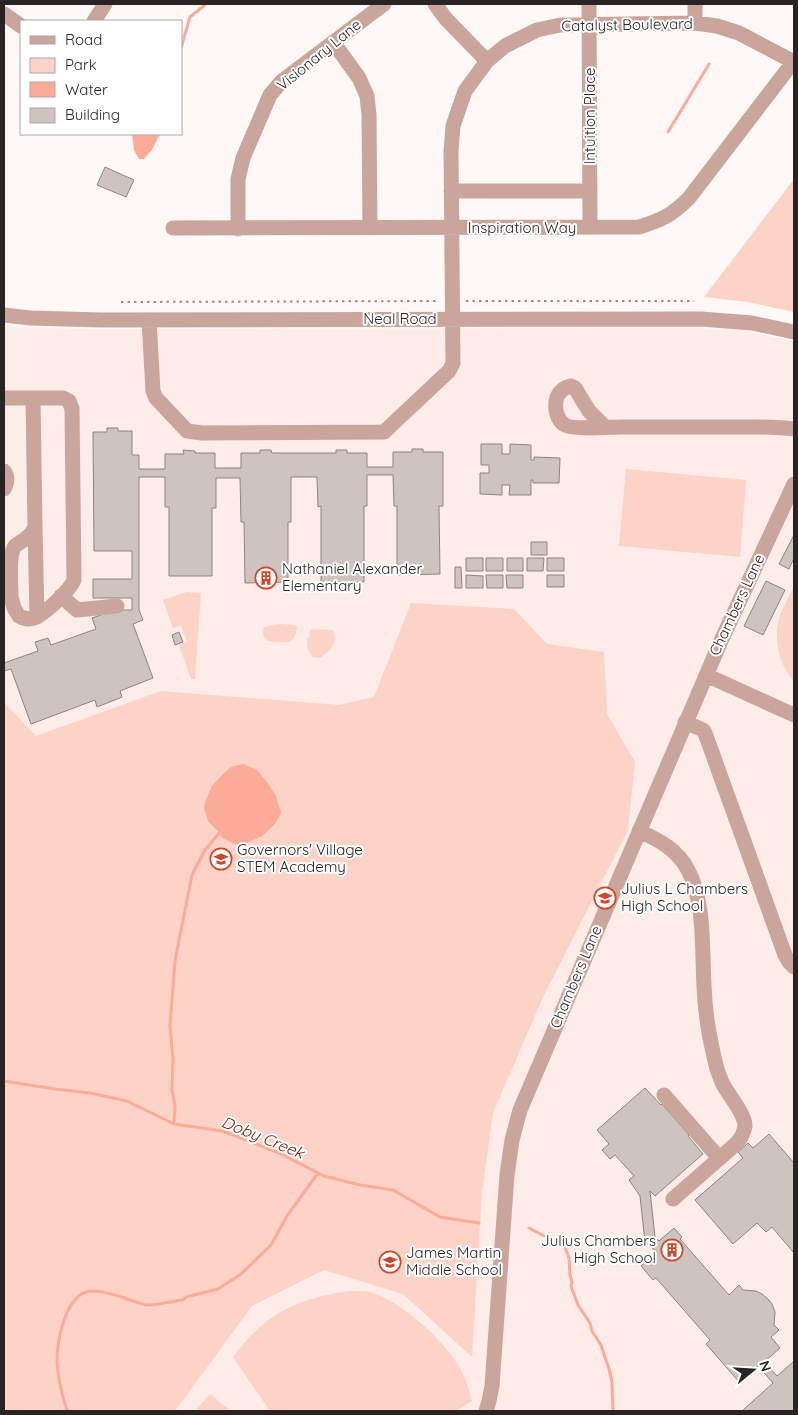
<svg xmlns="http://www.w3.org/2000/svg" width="798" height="1415" font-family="Quicksand,sans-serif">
<rect width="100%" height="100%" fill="#fef9f7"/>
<path fill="#feece8" d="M4,324L19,327L46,328L87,329L694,328L739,330L794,341V1411H54L4,1053Z"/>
<path fill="#fdd2c7" d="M794,179V312L747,302L704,297Z
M626,469L746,480L740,557L619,546Z
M794,586V681C778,664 773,637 780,615C784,605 790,595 794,586Z
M187,592L201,593L195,679H191L179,645L187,642L181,625L173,628L163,600Z
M411,603L514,609L547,644L604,652L607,714L635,762L628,830L543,997L493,1113L482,1191L472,1357L403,1294L324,1270L252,1306L175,1411H4V702L36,736L161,691L339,705L374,697Z
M281,624L295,625L297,627C295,642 291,643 277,642C272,642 269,641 265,639L263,633L264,627L272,625Z
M311,629L333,630C339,643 330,651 320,658L312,657L307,647V638H309L310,630Z
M350,1291C355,1291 361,1291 366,1291C395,1296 443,1339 458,1365C465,1376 469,1388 472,1401L456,1411H270L233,1357C264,1314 298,1298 350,1291Z
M210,1394L231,1411H195Z"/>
<path fill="#fcab98" d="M132,134H160L152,150L144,159H139L134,150Z
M243,764L256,769L267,782L276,796L281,813L275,824L262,836L243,845L234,844L221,837L220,833L208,821L204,808L205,802L212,786L221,776L231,767Z"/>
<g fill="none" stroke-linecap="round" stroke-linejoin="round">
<path stroke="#fcab98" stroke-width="3" d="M181,48L190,17L206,4
M668,132L709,64
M4,1081L55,1089L90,1093L127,1101L174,1124L223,1131L279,1153L324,1176L360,1185L393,1190L440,1217L479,1223
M174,1124L175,1106L172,1090L173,1060L170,1026L175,961L192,875L205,850L221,831
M529,1228L565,1247L569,1258L570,1275L572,1282L571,1286L578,1305L590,1323L592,1331L601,1345L610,1372L612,1383L613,1411
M67,1411C62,1395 58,1379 57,1362C57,1342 65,1292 92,1291C103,1291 122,1297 133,1301C138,1302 143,1305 148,1305C159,1305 172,1301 183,1300L186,1297L218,1289L241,1274L271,1245L287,1216L318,1173"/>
</g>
<path fill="#cfc3bf" stroke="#8e8380" d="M105,167L134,180L126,197L97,185Z
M107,428H118V431H132V455H139V469H165V454H184L183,450L195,451V453H215V468H241V453H260V450H271L272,453H336V450H347V453H367V467H393V452H412V449H423V452H443V506H439L440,574L397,575V506H394L393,475H367V506H364V582H321V506L318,507L317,477H291V522H288V582L245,583L244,522H241L240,478H216V508H212V576H169V507H165V477H139V610L143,620L133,624L153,678L120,691L122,697L97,707L95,700L31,724L11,669L4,671V663L38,651L35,642L48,638L51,645L96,629L92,618L115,610H132V598H93V579H132V551H94L93,432H107Z
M481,444H502V454H510V444L531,445V460H534V457L560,458L559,483H533V480H531V495H509L510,485H502V495L480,494V473H489V465H481Z
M794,535V558L789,569L779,564Z
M531,542H547V555H531Z
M466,558H483V571H466Z
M486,558H503V571H486Z
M507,558H523V571H507Z
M527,558H544L543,571H527Z
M547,558H564V571H547Z
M455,567H461L462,588H455Z
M466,575L483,576V588H466Z
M486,575H503V588H487Z
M506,575H523V588H507Z
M547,575H564V587H547Z
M766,581L785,590L763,635L744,626Z
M179,632L183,642L175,645L172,635Z
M645,1088L661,1105L662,1104L689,1135L688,1136L703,1154L655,1196L650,1191L655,1237L659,1241L674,1228L682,1237L680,1239L729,1295L739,1285L743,1290L756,1291L762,1294L768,1299L772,1304L775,1312L774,1325L779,1330L771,1337L780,1348L764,1362L777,1376L793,1362L794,1363V1411H742L773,1383L758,1366L740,1383L706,1344L710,1340L656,1278L653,1280L641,1266L657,1252L645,1242L640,1196L629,1180L634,1176L615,1155L610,1159L602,1150L609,1144L597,1130Z
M769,1134L794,1163V1253L772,1227L766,1232L757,1223L733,1244L695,1200L743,1158L738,1152L748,1143L753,1148Z"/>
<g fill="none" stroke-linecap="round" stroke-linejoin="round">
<path stroke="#948f8d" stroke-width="2" stroke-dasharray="2.5 4" stroke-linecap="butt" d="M466,301H694
M121,302L438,301"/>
<path stroke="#c9a59c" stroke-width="15" d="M435,4L446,19L487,61
M589,4L590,227
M4,14L21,26
M94,21L105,4
M695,23V4
M333,42L359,78L367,96L369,115L370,228
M451,191H590
M173,228L639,227C662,220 672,215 689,198L794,61
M238,229V179L243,158L270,95L282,81L384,4
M4,315L30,318L101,320L701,319L752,323L794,332
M149,320L153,391L156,398L187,431L202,433L384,432L449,371L453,363L451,151L453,126L465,91L487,61L505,46L537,30L560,25L695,23L717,26L739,33L794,62
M4,398H63L69,401L72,409L74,580C70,590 44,615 34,618C28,620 24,619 19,616L14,608L11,597C11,586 8,554 15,546C23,540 31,537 35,527L33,398
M605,427L589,411L575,388L571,386C564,387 560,391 557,397C554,406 556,420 565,425C573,430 610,427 622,427C655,427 688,427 722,427C745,427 771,426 794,429
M4,471C9,477 7,483 4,489
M35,526L37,617
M61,596L77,610L117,606
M706,675L794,715
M685,722L703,730L705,733L785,955L789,962L794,967
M639,831C659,840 678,850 688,870C705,901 702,951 704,986C705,1014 710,1042 717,1069C719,1075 721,1081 724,1086C730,1097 745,1114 745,1126C744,1133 741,1138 737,1143L673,1199
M664,1095L719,1158
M486,1411L489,1401L492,1386L507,1175L512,1140L520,1110L720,643L794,484"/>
</g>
<defs>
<g id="building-ring" transform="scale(1.125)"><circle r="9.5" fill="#fff" stroke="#d14628" stroke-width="1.5"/><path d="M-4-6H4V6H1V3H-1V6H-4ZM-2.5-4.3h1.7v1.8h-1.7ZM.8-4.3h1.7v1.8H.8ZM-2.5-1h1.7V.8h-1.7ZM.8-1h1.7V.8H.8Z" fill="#d14628"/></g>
<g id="school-ring" transform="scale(1.125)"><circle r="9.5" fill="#fff" stroke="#d14628" stroke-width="1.5"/><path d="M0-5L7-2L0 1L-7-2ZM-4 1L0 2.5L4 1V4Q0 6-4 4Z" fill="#d14628"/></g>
</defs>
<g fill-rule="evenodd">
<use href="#building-ring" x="266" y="578"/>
<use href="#school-ring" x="221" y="859"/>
<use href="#school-ring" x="605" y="898"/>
<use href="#building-ring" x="672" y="1250"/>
<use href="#school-ring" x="390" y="1262"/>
</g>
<g text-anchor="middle" stroke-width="4" stroke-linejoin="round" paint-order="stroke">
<g font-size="15" fill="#292423" stroke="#fff">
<text transform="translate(627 25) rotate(-1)" y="5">Catalyst Boulevard</text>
<text transform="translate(319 55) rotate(-39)" y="5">Visionary Lane</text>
<text transform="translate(590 116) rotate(-90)" y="5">Intuition Place</text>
<text x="522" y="233">Inspiration Way</text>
<text x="400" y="324">Neal Road</text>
<text transform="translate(737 605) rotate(-65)" y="5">Chambers Lane</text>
<text transform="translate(576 977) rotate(-67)" y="5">Chambers Lane</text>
</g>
<g font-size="15" fill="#292423" stroke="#fff" text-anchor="start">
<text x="282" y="574">Nathaniel Alexander<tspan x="282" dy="17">Elementary</tspan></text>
<text x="237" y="855">Governors' Village<tspan x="237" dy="17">STEM Academy</tspan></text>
<text x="621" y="894">Julius L Chambers<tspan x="621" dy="17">High School</tspan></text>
<text x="656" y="1246" text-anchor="end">Julius Chambers<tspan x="656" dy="17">High School</tspan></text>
<text x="406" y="1258">James Martin<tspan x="406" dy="17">Middle School</tspan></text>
</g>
<g font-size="16" font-style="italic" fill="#751a04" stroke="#fff">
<text transform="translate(263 1137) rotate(22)" y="6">Doby Creek</text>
</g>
</g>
<rect width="798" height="1415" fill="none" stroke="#292423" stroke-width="10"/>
<rect x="20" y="20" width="162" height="115" fill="#ffffff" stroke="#a9a7a7"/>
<rect x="30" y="36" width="25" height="8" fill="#c9a59c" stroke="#a9a7a7"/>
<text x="65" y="45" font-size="15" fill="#292423">Road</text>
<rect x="30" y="58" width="25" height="15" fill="#fdd2c7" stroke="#a9a7a7"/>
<text x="65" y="70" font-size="15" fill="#292423">Park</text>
<rect x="30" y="82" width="25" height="15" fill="#fcab98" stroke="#a9a7a7"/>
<text x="65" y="95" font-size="15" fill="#292423">Water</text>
<rect x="30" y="108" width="25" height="15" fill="#cfc3bf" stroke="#a9a7a7"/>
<text x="65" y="120" font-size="15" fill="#292423">Building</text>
<g transform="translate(753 1370) rotate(72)" stroke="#ffffff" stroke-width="4" paint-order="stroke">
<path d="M0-4L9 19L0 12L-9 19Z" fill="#292423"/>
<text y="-8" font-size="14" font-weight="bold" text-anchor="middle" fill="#292423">N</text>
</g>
</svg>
